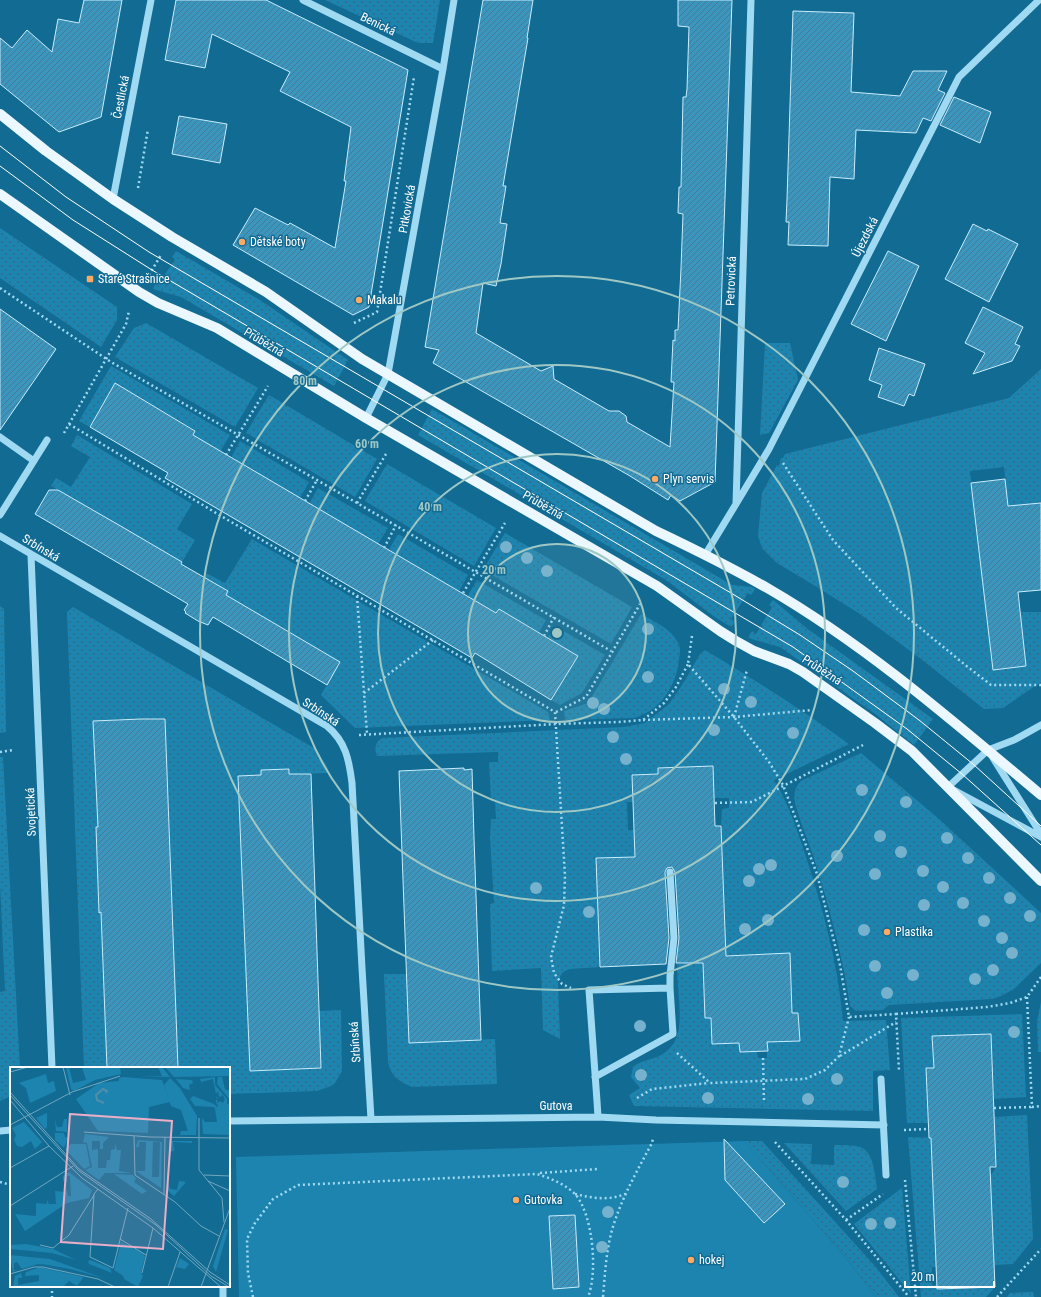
<svg xmlns="http://www.w3.org/2000/svg" width="1041" height="1297" font-family="'Roboto Condensed',sans-serif">
<defs>
<pattern id="green-dots" width="8" height="8" patternUnits="userSpaceOnUse"><rect width="8" height="8" fill="#1d84b0"/><path d="M2 2h.1M6 6h.1" fill="none" stroke="#326b83" stroke-width="1.8" stroke-linecap="round"/></pattern>
<pattern id="building-hatch" width="6" height="6" patternUnits="userSpaceOnUse"><rect width="6" height="6" fill="#3b95bc"/><path d="M-1 1l2-2M0 6l6-6M5 7l2-2" fill="none" stroke="#417b95"/></pattern>
</defs>
<rect width="100%" height="100%" fill="#126b93"/>
<path fill="url(#green-dots)" d="M325,0H440L433,43H418Z
M0,228L117,307V320L101,347L0,278Z
M176,251L260,300L348,360L334,386L181,297L153,289L157,281L160,282L175,259L172,257Z
M146,323L258,388L235,427L115,357L134,328Z
M765,343H790L798,380L769,433L760,435Z
M111,366L230,435L220,452L193,435L195,430L115,383L90,427L79,421Z
M1041,369V503L1012,537L1004,467L970,471L993,670L1026,666L1020,612H1041V682L1003,708L984,709L921,659L860,614L812,584L777,563L762,548L758,536L762,493L777,465L779,466L781,458H783L785,454L1009,398Z
M269,395L377,459L355,497L246,433Z
M432,409L732,585L752,587L755,589L751,595L748,593L731,619L735,622L731,627L712,615L666,580L418,435Z
M77,435L192,504L177,529L195,540L182,562L51,486L56,478L71,487L90,457L71,446Z
M240,441L309,482L300,498L231,458Z
M387,464L496,528L474,566L365,501Z
M318,488L388,528L378,544L309,504Z
M505,533L632,607L611,644L483,570Z
M398,534L468,575L459,591L389,550Z
M252,539L548,712L550,720L355,728L321,695L340,662L226,595L228,591L204,577L206,573L225,583Z
M477,580L546,620L539,632L499,609L496,613L467,597Z
M773,600L809,630L933,719L914,745L878,716L780,647L748,638L752,631L756,634L772,607L769,605Z
M0,606L4,609L6,732L0,733Z
M73,607L314,748L327,766L331,783L328,773L291,774L288,769L261,771L248,1013L250,1071L321,1068L319,1011L341,1010L342,1071L335,1083L331,1086L317,1091L229,1094V1068H178L165,719H120L93,722L98,827H96L99,913L101,912L107,1068H84L67,612Z
M641,614C653,621 670,628 677,641C681,647 680,652 679,659C677,685 660,712 633,718L565,720L564,711L588,703Z
M555,626L605,655L582,693L560,705L551,700L578,656L548,638Z
M705,650C755,680 803,710 849,744L774,780C788,803 797,829 805,854C823,908 838,964 843,1021L886,1020L890,1070L873,1071V1111L634,1106L629,1095L640,1088L631,1077L633,1067C641,1060 652,1060 661,1055C683,1043 680,1019 679,998C678,986 677,975 677,964L709,963L712,1044L739,1043L757,1051L758,1058H767V1042L799,1041L798,1013H792L790,953L726,962L721,826L722,809L729,808V798H714L658,774L632,775V802H627L628,830H634L635,857L596,858L600,967L570,969C562,971 559,976 558,984L560,1039L543,1030L541,968L492,971L490,904L494,903L490,837L491,819H496L495,801H491L489,762H498V752L377,756C374,749 375,741 383,738L624,727L645,723L669,704L684,682L700,654Z
M861,753L939,819L1041,913V963L1014,989L1001,996L992,999L889,1005L883,1010L856,1011L850,1006C843,956 829,907 814,858C808,840 800,822 795,803C793,794 795,787 801,781Z
M0,757H3L20,1068H11V1096L0,1101V992L5,991L0,884Z
M384,974H407L409,1043L495,1039L497,1084L412,1087C398,1081 390,1076 388,1061Z
M1041,1002V1052H1038L1037,1021Z
M1022,1014L1026,1097L994,1099L991,1034L933,1036L934,1068L926,1069L928,1123H907L901,1018Z
M1027,1115L1033,1239L1013,1264L994,1265L990,1177L996,1167L994,1117Z
M908,1137L938,1138L936,1267H932V1285H937L938,1289L995,1287L986,1297H921Z
M744,1141H762L875,1266L899,1297H876L848,1260Z
M784,1143L812,1144L811,1164L834,1165V1145C843,1145 852,1145 860,1147C874,1151 875,1176 877,1189L846,1211Z
M902,1188L911,1294L854,1224Z
M1033,1292L1034,1297H1007L1010,1293Z"/>
<path fill="#1d84b0" d="M744,1141L847,1259L876,1297H239L236,1157Z"/>
<path fill="url(#building-hatch)" stroke="#c8edfd" d="M84,0H122L101,117L59,132L0,84V38L12,48L27,30L52,52L58,19L79,23Z
M176,0H266L408,70L369,307L353,315L233,245L255,208L288,225L290,223L335,248L346,181H344L351,127L280,91L290,72L212,34L205,68L165,60Z
M483,0H533L527,38H528L503,186H506L500,223L507,224L501,264L496,286L483,283L476,333L541,371L553,366L554,379L609,411H619L626,416L627,422L670,447L674,382H671L673,340L675,341V330H678L681,268L683,214L678,213L679,187H681L683,97H686L687,89L689,27L678,26V0H732L715,482L680,501L671,495L668,500L630,476L433,363L439,350L425,347Z
M793,11L854,13L851,92L900,96L913,71H947L938,90L945,93L931,121L923,118L916,133L856,130L854,179L830,177L828,246L788,245L789,222H786L787,199Z
M954,97L991,112L980,143L940,125Z
M179,116L227,124L220,163L172,154Z
M973,224L987,231L988,229L1018,244L989,302L945,279Z
M888,251L919,266L886,341L851,324Z
M983,307L1023,327L1015,344L1020,346L1012,361L973,374L985,353L965,343Z
M0,309L56,349L0,430Z
M879,348L925,364L914,396L909,394L904,406L878,397L882,385L869,380Z
M115,383L195,431L193,435L496,613L499,609L578,656L551,700L475,653L472,658L165,478L168,473L90,427Z
M1005,479L1008,506L1041,503V590L1018,592L1026,666L993,670L971,483Z
M49,490H58L124,528L182,562L181,564L228,591L226,595L340,662L327,685L213,617L208,625L198,621L185,613L186,612L184,610L188,604L35,514Z
M141,719H165L178,1068H107L101,912L99,913L96,827H98L93,721Z
M713,766L715,826H721L726,956L790,953L792,1013H798L800,1041L767,1042L768,1051L740,1052L739,1043L712,1044L711,1018H705L703,963H676L679,938L675,872L672,867L667,868L665,872L669,938L666,964L600,967L596,858L635,857L632,775L658,774V768Z
M464,768V770L472,769L474,838L481,1040L409,1043L399,771Z
M289,769V774H311L321,1068L250,1071L238,776L261,775V770Z
M991,1034L996,1167H990L995,1287L937,1289L931,1138H929L926,1068H934L932,1036Z
M724,1139L785,1204L764,1223L725,1180Z
M575,1215L579,1287L553,1289L549,1216Z"/>
<g fill="none" stroke-linecap="round" stroke-linejoin="round">
<path stroke="#a0daf2" stroke-width="2.5" stroke-dasharray="2 3" stroke-linecap="butt" d="M138,188L148,129
M149,275L161,255
M0,288L111,362L357,503L611,651
M354,323L377,312L414,77
M69,424L221,516L555,712L565,876L564,905L551,957L554,973L562,984L571,988
M64,433L126,324L129,311
M226,455L268,386
M783,463L833,540L896,608L964,664L991,685H1041
M305,501L317,480
M357,503L386,454
M384,548L396,525
M463,593L505,523
M357,596L367,734
M544,636L554,617
M692,636L688,664L734,717L769,762L783,785L817,874L840,965L849,1017L896,1014L899,1071
M364,693L433,640
M556,712L586,697L640,604
M734,717L747,670
M643,720L734,717L812,710
M359,735L556,724L619,722L643,720L664,703L676,687L688,664
M0,752L14,750
M715,803L752,802L863,745
M1027,997L1032,1107L1041,1106
M896,1014L987,1007L1010,1003L1027,997L1041,977
M677,1053L710,1083L805,1079L825,1070L839,1056L849,1017
M840,1056L896,1022
M763,1058L764,1103
M637,1098L652,1089L709,1083
M994,1108L1032,1107
M904,1130L928,1129
M775,1142L846,1220L909,1297
M540,1173L598,1169
M905,1180L916,1297
M0,1182L11,1185
M575,1194C592,1198 608,1201 625,1194
M846,1220L883,1194
M52,1286V1297
M253,1297L248,1273L247,1239L255,1223L273,1199L298,1185L537,1174C550,1178 565,1184 575,1194C593,1214 598,1272 588,1297
M603,1297C605,1274 606,1252 612,1230C621,1199 637,1171 652,1143L653,1138
M997,1297L1041,1249"/>
<path stroke="#a0daf2" stroke-width="7" d="M303,0L443,69
M113,199L151,0
M366,418L388,374L443,69L454,0
M0,437L34,461
M736,504L769,449L959,77L1039,0
M0,515L47,440
M0,536L327,726C346,742 349,760 352,783L362,968L371,1119
M31,555L52,1068
M705,555L736,504L751,0
M1041,725L1014,740L988,750L948,787L1041,837
M993,758L1041,834
M670,988V976L674,938L670,872
M595,1077L673,1034L670,988L589,990L597,1101L598,1117
M881,1079L886,1175
M229,1121L598,1117L656,1120L884,1125
M0,1131L11,1130
M223,1286V1297"/>
<path stroke="#ecf8ff" stroke-width="10" d="M0,114L46,151L113,199L172,237L266,292L362,359L656,531C694,549 732,568 769,589C867,646 954,722 1041,795
M0,194L139,292L158,303L217,328L366,418L657,586L720,631L736,641L754,651L789,664L803,672L875,723L912,751L1041,881"/>
<path stroke="#fff" stroke-width="1" d="M0,146L66,197L149,252L731,593L800,635L853,671L919,720L973,764L1041,826
M0,166L73,220L152,270L793,647L907,729L962,774L1041,845"/>
</g>
<g fill="#76b2cd">
<circle cx="506" cy="547" r="6"/>
<circle cx="527" cy="558" r="6"/>
<circle cx="547" cy="571" r="6"/>
<circle cx="648" cy="629" r="6"/>
<circle cx="648" cy="677" r="6"/>
<circle cx="724" cy="689" r="6"/>
<circle cx="751" cy="702" r="6"/>
<circle cx="593" cy="703" r="6"/>
<circle cx="604" cy="709" r="6"/>
<circle cx="714" cy="730" r="6"/>
<circle cx="793" cy="733" r="6"/>
<circle cx="613" cy="737" r="6"/>
<circle cx="626" cy="759" r="6"/>
<circle cx="862" cy="790" r="6"/>
<circle cx="906" cy="802" r="6"/>
<circle cx="880" cy="836" r="6"/>
<circle cx="947" cy="838" r="6"/>
<circle cx="901" cy="852" r="6"/>
<circle cx="837" cy="856" r="6"/>
<circle cx="968" cy="858" r="6"/>
<circle cx="771" cy="865" r="6"/>
<circle cx="759" cy="869" r="6"/>
<circle cx="923" cy="871" r="6"/>
<circle cx="875" cy="874" r="6"/>
<circle cx="989" cy="878" r="6"/>
<circle cx="749" cy="881" r="6"/>
<circle cx="943" cy="887" r="6"/>
<circle cx="536" cy="888" r="6"/>
<circle cx="1010" cy="898" r="6"/>
<circle cx="963" cy="903" r="6"/>
<circle cx="924" cy="905" r="6"/>
<circle cx="589" cy="912" r="6"/>
<circle cx="1030" cy="916" r="6"/>
<circle cx="768" cy="920" r="6"/>
<circle cx="984" cy="921" r="6"/>
<circle cx="745" cy="929" r="6"/>
<circle cx="864" cy="930" r="6"/>
<circle cx="1002" cy="938" r="6"/>
<circle cx="1012" cy="953" r="6"/>
<circle cx="875" cy="966" r="6"/>
<circle cx="993" cy="970" r="6"/>
<circle cx="913" cy="975" r="6"/>
<circle cx="975" cy="979" r="6"/>
<circle cx="887" cy="993" r="6"/>
<circle cx="640" cy="1026" r="6"/>
<circle cx="1014" cy="1032" r="6"/>
<circle cx="641" cy="1075" r="6"/>
<circle cx="837" cy="1079" r="6"/>
<circle cx="708" cy="1098" r="6"/>
<circle cx="808" cy="1099" r="6"/>
<circle cx="843" cy="1182" r="6"/>
<circle cx="608" cy="1212" r="6"/>
<circle cx="890" cy="1223" r="6"/>
<circle cx="871" cy="1224" r="6"/>
<circle cx="602" cy="1247" r="6"/>
</g>
<circle cx="557" cy="633" r="89" fill="#9fc8c5" fill-opacity=".12"/>
<g fill="none" stroke="#9fc8c5" stroke-width="2">
<circle cx="557" cy="633" r="89"/>
<circle cx="557" cy="633" r="179"/>
<circle cx="557" cy="633" r="268"/>
<circle cx="557" cy="633" r="357"/>
</g>
<g fill="#ffaa62" stroke="#126b93" stroke-width="1.5">
<circle cx="242" cy="242" r="4"/>
<rect x="86" y="275" width="8" height="8" rx="2"/>
<circle cx="359" cy="300" r="4"/>
<circle cx="655" cy="479" r="4"/>
<circle cx="887" cy="932" r="4"/>
<circle cx="516" cy="1200" r="4"/>
<circle cx="691" cy="1260" r="4"/>
</g>
<g text-anchor="middle" stroke-width="3" stroke-linejoin="round" paint-order="stroke">
<g font-size="12" fill="#fff" stroke="#126b93">
<text transform="translate(378 24) rotate(26)" y="4">Benická</text>
<text transform="translate(121 97) rotate(-79)" y="4">Čestlická</text>
<text transform="translate(407 209) rotate(-80)" y="4">Pitkovická</text>
<text transform="translate(865 237) rotate(-63)" y="4">Újezdská</text>
<text transform="translate(731 281) rotate(-88)" y="4">Petrovická</text>
<text transform="translate(264 342) rotate(31)" y="4">Průběžná</text>
<text transform="translate(543 505) rotate(30)" y="4">Průběžná</text>
<text transform="translate(41 548) rotate(31)" y="4">Srbínská</text>
<text transform="translate(822 670) rotate(33)" y="4">Průběžná</text>
<text transform="translate(321 712) rotate(33)" y="4">Srbínská</text>
<text transform="translate(31 812) rotate(-92)" y="4">Svojetická</text>
<text transform="translate(355 1042) rotate(-94)" y="4">Srbínská</text>
<text x="556" y="1110">Gutova</text>
</g>
<g font-size="12" fill="#fff" stroke="#126b93" text-anchor="start">
<text x="250" y="246">Dětské boty</text>
<text x="98" y="283">Staré Strašnice</text>
<text x="367" y="304">Makalu</text>
<text x="663" y="483">Plyn servis</text>
<text x="895" y="936">Plastika</text>
<text x="524" y="1204">Gutovka</text>
<text x="699" y="1264">hokej</text>
</g>
</g>
<g transform="translate(10 1067)">
<rect width="220" height="220" fill="#126b93"/>
<path d="M56,0H59L63,16L76,13L72,0H110L111,7L85,13L64,24L61,22ZM148,0H152L160,10L130,9H152ZM155,0H220V9L164,10ZM36,7L38,16L44,14L46,24L20,36L16,21L9,16ZM205,10V18L217,32V37L220,36V68L193,67L192,51L195,55H207L205,42L208,39L206,35V30L209,31H206L208,36L210,34L213,36L215,32L213,28L209,30L208,24L206,27L203,12L191,15L190,12ZM208,10H212L215,22L220,24V33L207,17ZM160,11L170,21L187,49L186,68H170L171,64H178L171,43L161,39L154,18ZM166,12L182,13L183,16L179,18L180,23L173,21ZM37,46V60L35,62L26,51ZM54,52H57V65L46,64L45,53L47,60H52ZM14,55L32,75L25,82L21,74L12,80L7,79L4,73L6,68L2,61ZM45,66H54L55,70L58,71L54,81L45,73ZM75,67L99,70L93,76V82H90V74H82V83L88,82V101H96L97,93H100L101,83L105,82V76L107,83H111L109,104L121,106H95L89,113L75,103L82,100L77,76L73,75ZM128,73L152,75L151,121L126,104H135L136,75H129V80H126ZM143,75H150L149,110H142ZM159,74H182V76L163,75L164,84L159,85V107ZM61,77H76L80,99L74,102L55,82ZM59,105L82,123L79,131L57,136L15,164L5,147L26,149V136L37,137V133L39,137H46L45,124L56,125V121L58,129H61L60,109H57V115L53,114V109ZM104,107L123,108L126,111L124,115L137,124L132,127ZM157,110L160,122L167,123L169,114L176,115L164,129L157,123ZM215,162L218,163L206,205L203,199ZM111,175L133,186L135,190L118,212L104,203ZM16,177L43,182L66,193L42,186L0,182V178ZM0,188L40,192L93,211L60,202L32,197H29L85,210L28,197L12,202L7,195L4,196V203H7L3,205ZM170,191L179,197L175,202L166,200ZM80,193L100,201L102,206L79,197L78,194ZM30,200L73,210V211L67,219L59,214L53,220H3L5,209L11,206L12,211H8V218L29,214V208L15,209L16,205Z" fill="#1d84b0" fill-rule="evenodd"/>
<path d="M183,29L204,37L207,40L205,42L204,40L185,39L180,32ZM135,189L131,206L133,209L128,220L114,212L113,207L117,199L120,203H125L128,193Z" fill="#1d84b0"/>
<path d="M113,10L152,13L160,35L139,40L138,66L88,64L66,32L89,16L109,14V11Z" fill="#1d84b0"/>
<path fill="none" stroke="#508eaa" stroke-width="2" d="M94,36L87,33L86,28L93,22L97,24L96,26"/>
<path fill="none" stroke="#71a6be" stroke-width="1" d="M53,0L60,28M0,5L18,0M0,25L69,102L141,152L200,205L220,218M0,28L69,104L146,158L201,209L219,220M0,33L39,79L72,111L143,161L211,220M189,51V103L212,131L214,155M0,58L62,25L110,9M74,65L140,70L220,71M124,69L125,108L165,135L191,159L209,169M0,101L39,79M194,108L220,109M198,114L220,124M88,122L84,127L80,190L103,201L118,141M154,127L155,70M0,139L63,99M110,172L136,188M30,178L43,181L59,168L84,128M132,206L143,161M0,207L24,200H33L88,212L105,220M158,220L170,185M191,220L220,141"/>
<path fill="#eaaec6" fill-opacity="0.15" stroke="#eaaec6" stroke-width="2" d="M60,47L162,54L153,182L51,175Z"/>
<rect width="220" height="220" fill="none" stroke="#fff" stroke-width="2"/>
</g>
<circle cx="557" cy="633" r="6" fill="#9fc8c5" stroke="#126b93" stroke-width="2"/>
<g font-size="12" text-anchor="middle" font-weight="bold" fill="#9fc8c5" stroke="#126b93" stroke-width="3" stroke-linejoin="round" paint-order="stroke">
<text x="305" y="385">80 m</text>
<text x="367" y="448">60 m</text>
<text x="430" y="511">40 m</text>
<text x="494" y="574">20 m</text>
</g>
<path d="M905 1281v6h89v-6" fill="none" stroke="#ffffff" stroke-width="2"/>
<text x="911" y="1281" font-size="12" fill="#ffffff" stroke="#126b93" stroke-width="3" paint-order="stroke">20 m</text>
</svg>
